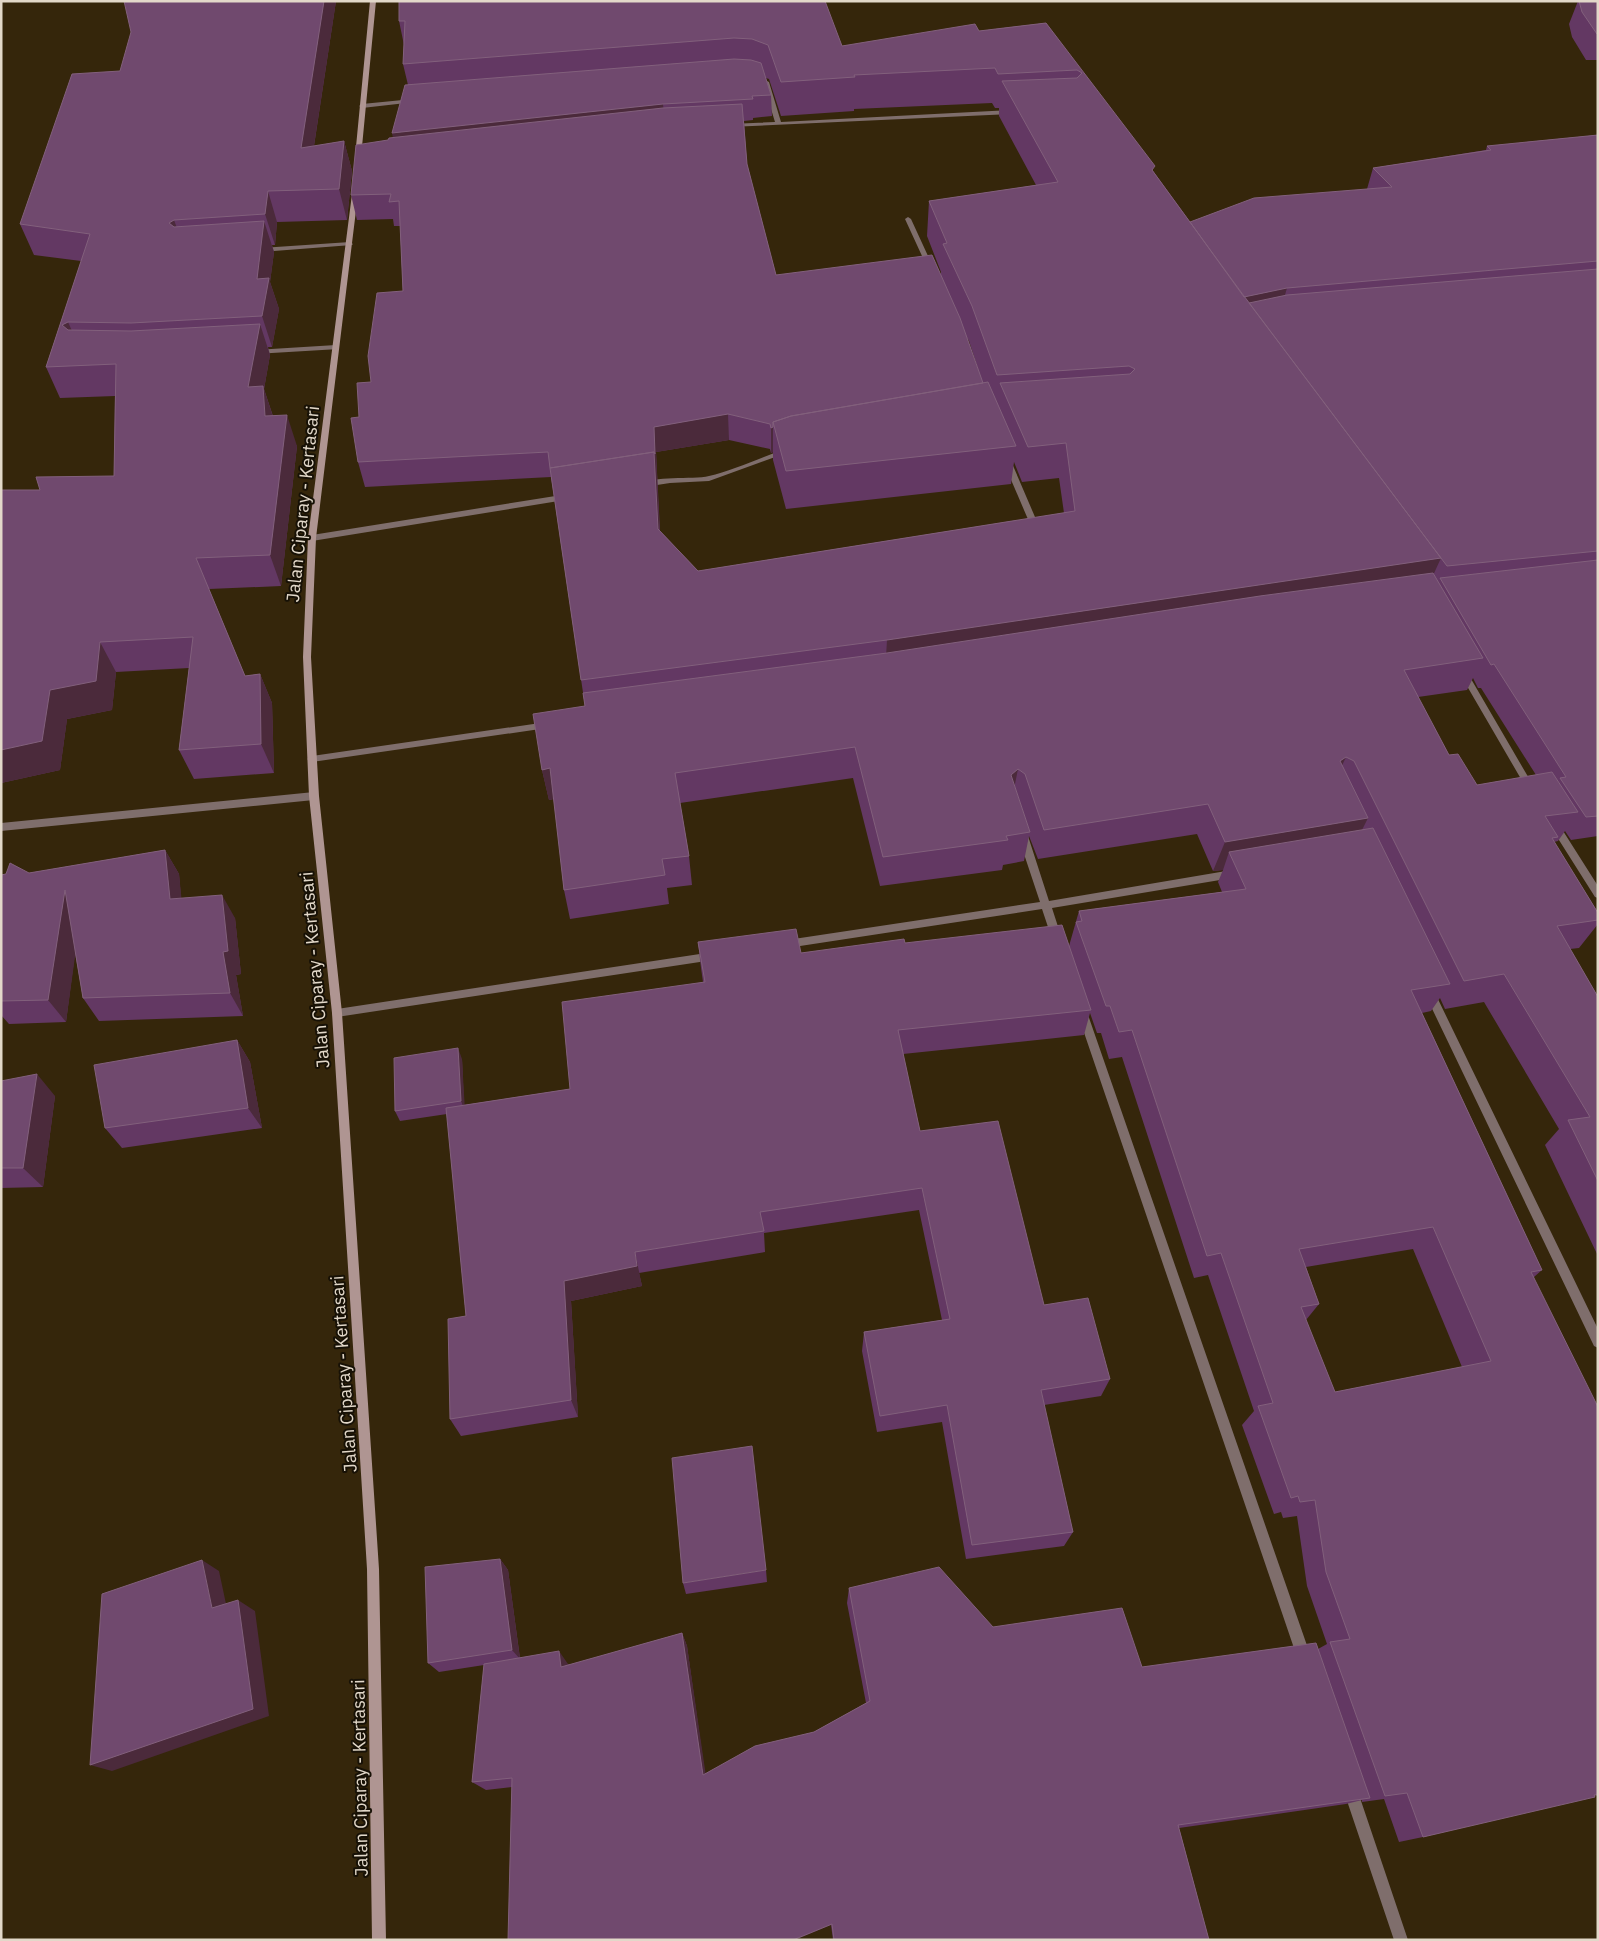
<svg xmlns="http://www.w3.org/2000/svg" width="1599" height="1941" font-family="'IBM Plex Sans',sans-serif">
<rect width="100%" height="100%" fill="#35260b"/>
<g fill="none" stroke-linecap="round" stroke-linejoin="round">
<path fill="#7f6e6c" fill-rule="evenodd" d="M1023,832L1028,836L1049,901L1232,870L1237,874L1232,878L1052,908L1062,939L1060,942H1054L1052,939L1042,909L787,948L784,947L782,944L784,941L787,940L1040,902L1018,836Z
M713,952L717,953L718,956L717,959L713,960L337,1017L333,1016L332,1013L333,1010L337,1009Z
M1430,990L1434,991L1598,1329V1348L1594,1346L1425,994L1426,991Z
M1082,1008L1086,1009L1087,1012L1311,1657L1309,1662L1304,1664L1299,1662L1297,1657L1077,1012L1078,1009Z
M1350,1782L1355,1784L1357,1789L1408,1940H1394L1343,1789L1345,1784Z"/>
<path fill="#7f6e6c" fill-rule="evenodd" d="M761,78L769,82L781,122L1011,110L1014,112L1011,114L729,127L728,126L731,124L775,122L763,83L758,80Z
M413,99L415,100V102L362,108L359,106L362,104Z
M908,217L911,219L934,269L933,270L928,269L905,219Z
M350,242L353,244L352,245L261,252L258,250L261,248Z
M336,345H339V349L255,354L251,352L255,350Z
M782,450H785L789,452L709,481L670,483L644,487L640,485C653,475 692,480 709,476C731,471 760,458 782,450Z
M1004,459H1007L1011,461L1035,517L1034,519H1028L1027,517L1003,461Z
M568,494L571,495V499L312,541L308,538L312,535Z
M1464,671L1467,672L1534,787L1536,789L1534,791H1528L1460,674Z
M547,722L551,725L547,728L312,762L307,759L312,756Z
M314,792L319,796L314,800L1,831V823Z
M1555,822L1558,823L1598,886V898L1595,897L1552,829L1550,826L1552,823Z"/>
<path fill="#af9592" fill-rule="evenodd" d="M370,1H376L361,157L358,159L355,157Z
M355,192L358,194L316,538L311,657L319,796L342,1013L379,1569L386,1940H372L367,1569L332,1013L309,796L303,657L308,538L352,194Z"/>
</g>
<path fill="#633863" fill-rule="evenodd" d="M336,1L314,146L344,141L352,171L347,220L277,222L275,245H272L274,252L270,282L279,309L272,347H268L270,355L264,389L273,416L297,446L281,586L209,589L245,676L260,674L272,703L274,773L194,779L179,750L189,668L116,672L112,710L67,719L60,770L1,783V490H40L114,476L115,396L60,398L46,367L81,261L34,255L20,224L120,71Z
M399,1L842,46L979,31L1046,23L1190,222L1367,189L1373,168L1486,150L1487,146L1598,135V836L1571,840L1565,831L1558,841L1554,842L1598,913V924L1579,948L1570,949L1598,997V1256L1545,1145L1559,1129L1484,1002L1445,1009L1440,998L1431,1011L1422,1013L1542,1270L1534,1277L1595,1796L1423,1837L1399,1842L1384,1799L1362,1802V1800L1346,1804L1179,1828L1209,1940H833L831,1925L512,1787L486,1790L472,1782L484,1665L439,1672L428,1663L500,1559L508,1570L520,1658L568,1664L569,1665L682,1633L687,1646L705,1774L814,1732L866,1703L847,1603L849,1588L1142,1667L1318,1649L1327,1644L1307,1586L1297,1516L1283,1518L1281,1512L1274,1514L1242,1425L1254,1411L1208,1275L1194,1278L1122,1057L1109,1059L1101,1033H1097L1090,1013L1084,1035L903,1054L920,1131L1044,1305L1110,1379L1101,1396L1044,1405L1073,1532L1064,1546L966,1559L942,1422L877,1432L862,1351L864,1332L942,1320L919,1210L764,1233L765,1252L639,1273L642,1286L571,1301L578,1417L461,1436L450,1419L466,1316L447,1114L400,1121L395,1111L462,1059L464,1105L570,1089L703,982L701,968L698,942L801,953L905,943L1069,946L1079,911L1222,892L1218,882L1223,870L1213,871L1197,834L1038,859L1029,836L1024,861L1003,865L1002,870L880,886L853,778L680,803L689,856L692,885L667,888L669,904L570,919L564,890L554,799L549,800L542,770L585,706L551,477L365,487L358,462L359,417L403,291L400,226H394L393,219L357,220L351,195L388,140L393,138L408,85L403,64L404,45L399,21ZM766,78L769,79L781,116L854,111V109L992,103L995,108H999V116L1036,185L929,201L927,236L941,272V275H776L747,164L744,121L753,120V118L772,116L771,95ZM966,336L969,341L979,372ZM729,440L770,449L771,453L773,452V460L786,509L1011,484L1014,462L1022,482L1059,478L1064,513L698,571L660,531L656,452ZM1473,678L1478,688H1481L1536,775L1477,785L1449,755L1418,697L1467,690ZM1413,1249L1462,1367L1335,1392L1306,1320L1319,1304L1306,1267Z
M1578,1H1598V60H1586L1572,37L1569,24Z
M165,850L179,874L181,898L235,918L241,974L236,975L243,1016L99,1021L83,998L75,953L66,1022L9,1024L1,1015V875L29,873Z
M237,1040L250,1062L262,1128L122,1148L105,1128Z
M1,1081L55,1096L43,1187L1,1188Z
M766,1570L767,1582L686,1594L683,1583Z"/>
<path fill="#4b2a3b" d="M324,1H336L309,178L301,148Z
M663,104L665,125L396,155L392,133Z
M344,141L352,171L347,220L339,189Z
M268,191L277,222L275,245L265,214Z
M174,220L185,250L169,223Z
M264,221L274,252L270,282L279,309L272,347L262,316L257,279Z
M1287,288L1280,312L1259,316L1244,297Z
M68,322L82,353L62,325Z
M260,324L270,355L264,389L273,417L275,447L248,387Z
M728,414L729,440L656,452L661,564L555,495L654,427Z
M287,415L297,446L281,586L270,555Z
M773,427V452L771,453V428Z
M1441,558L1425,593L885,674L887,640Z
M100,642L116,672L112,710L67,719L60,770L1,783V750L50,690Z
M260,674L272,703L274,773L261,744Z
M1346,757L1332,787L1340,761Z
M550,768L557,798L549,800L542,770Z
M1018,769L1012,799L1011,775Z
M1368,818L1353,848L1229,852L1223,870L1213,871L1225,842Z
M165,850L179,874L184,923L170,899Z
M65,890L81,913L66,1022L48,1000Z
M222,895L235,918L241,974L236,975L243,1016L230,993L223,952Z
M237,1040L250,1062L262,1128L248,1108Z
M458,1048L462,1059L465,1111L461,1101Z
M37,1074L55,1096L43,1187L23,1168Z
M635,1252L642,1286L571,1301L578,1417L571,1400L564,1281Z
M500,1559L508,1570L520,1659L512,1650Z
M202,1560L219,1571L229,1618L212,1608Z
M238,1600L255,1611L269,1716L112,1771L90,1765Z
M682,1633L687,1646L707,1783L703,1775Z
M559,1651L568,1664L571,1679L561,1667Z
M832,1924L831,1925L795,1940H793Z"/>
<path fill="#70496e" stroke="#82607c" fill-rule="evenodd" d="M124,1H324L301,148L344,141L339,189L268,191L265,214L174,220L169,223L174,227L264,221L257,279L269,278L262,316L131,323L68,322L62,325L68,330L131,331L260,324L248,387L263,386L265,416L287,415L270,555L196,558L245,676L260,674L261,744L179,750L193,637L100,642L96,681L50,690L42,741L1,750V490H40L36,477L114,476L116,364L46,367L90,234L20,224L72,74L120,71L131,32Z
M399,1H825L842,46L975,24L979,31L1046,23L1155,166L1152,170L1241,292L1441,558L887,640L581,680L550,468L654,452L658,529L698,571L1075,511L1066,443L1028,447L1000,383L1130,374L1135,369L1129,366L997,375L972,306L943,244L947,243L929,201L1058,182L1002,81L1077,78L1082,73L1077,70L998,74L995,68L854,75L855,77L781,82L768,45L752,39L734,38L403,64L405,21H399Z
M1579,1H1598V34H1597L1582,12Z
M734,59L751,60L761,63L771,95L752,96L753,99L663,104L392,133L405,85Z
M742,104L747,164L776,275L932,255L960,318L983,383L791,416L773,422V427L771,428L770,424L728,414L654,427L655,454L654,452L550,468L548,452L358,462L351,418L359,417L357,383L371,382L368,356L377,293L403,291L399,201L389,202L391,194L351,195L356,145L388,140L389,138L663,108Z
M1598,135V261L1287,288L1244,297L1190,222L1254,198L1392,187L1373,168L1491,150L1487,146Z
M1598,269V551L1447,566L1249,303L1287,295Z
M988,382L1016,446L786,471L773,422L791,416Z
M1598,560V816L1586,817L1560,778L1566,777L1494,664L1491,665L1440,578Z
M1433,573L1483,658L1404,670L1449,755L1458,754L1477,785L1552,772L1578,812L1545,816L1558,837L1552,838L1598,913V920L1557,926L1598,997V1181L1568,1120L1590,1117L1504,974L1464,981L1354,761L1346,757L1340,761L1368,818L1225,842L1208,804L1044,830L1025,774L1018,769L1011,775L1030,832L1006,836L1008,840L883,857L855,747L675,773L689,856L662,859L665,875L564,890L550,768L542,770L533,714L585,706L583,693L887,653L1260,596Z
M1373,828L1450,984L1411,990L1542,1270L1531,1272L1598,1407V1795H1594L1595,1797L1423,1837L1407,1793L1385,1796L1330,1642L1350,1639L1326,1572L1315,1500L1300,1502L1298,1496L1291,1498L1258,1406L1273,1403L1221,1253L1207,1256L1132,1030L1119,1032L1110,1006H1106L1076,922L1082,921L1079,911L1246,889L1229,852ZM1433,1227L1491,1361L1335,1392L1301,1307L1319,1304L1299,1249Z
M165,850L170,899L222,895L228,951L223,952L230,993L83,998L65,890L48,1000L1,1001V875L6,874L10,863L29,873Z
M1062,925L1091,1010L898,1030L920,1131L998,1121L1044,1305L1088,1298L1110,1379L1041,1390L1073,1532L972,1545L947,1405L880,1416L864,1332L950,1319L922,1188L760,1212L764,1231L635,1252L637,1266L564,1281L571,1400L450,1419L448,1319L466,1316L446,1108L570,1089L562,1002L705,982L698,942L796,929L801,953L904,939L905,943Z
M237,1040L248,1108L105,1128L94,1065Z
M458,1048L461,1101L395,1111L394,1058Z
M37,1074L23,1168H1V1081Z
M752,1446L766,1570L683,1583L672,1458Z
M500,1559L512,1650L428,1663L425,1567Z
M202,1560L212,1608L238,1600L253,1709L90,1765L102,1594Z
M939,1567L993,1627L1122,1608L1142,1667L1316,1643L1370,1798L1178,1825L1209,1940H834L832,1924L793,1940H508L512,1778L472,1782L484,1664L559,1651L561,1667L682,1633L703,1775L755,1746L814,1732L870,1701L849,1588Z"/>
<g text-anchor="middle" stroke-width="4" stroke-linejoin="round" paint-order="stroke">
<g font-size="18" fill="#e2d8c9" stroke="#171106">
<text transform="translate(303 504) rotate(-84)" y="6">Jalan Ciparay - Kertasari</text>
<text transform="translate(315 970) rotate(-95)" y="6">Jalan Ciparay - Kertasari</text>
<text transform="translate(344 1374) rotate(-94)" y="6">Jalan Ciparay - Kertasari</text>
<text transform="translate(360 1778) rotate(-91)" y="6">Jalan Ciparay - Kertasari</text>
</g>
</g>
<rect width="1599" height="1941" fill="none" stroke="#e2d8c9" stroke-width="5"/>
</svg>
